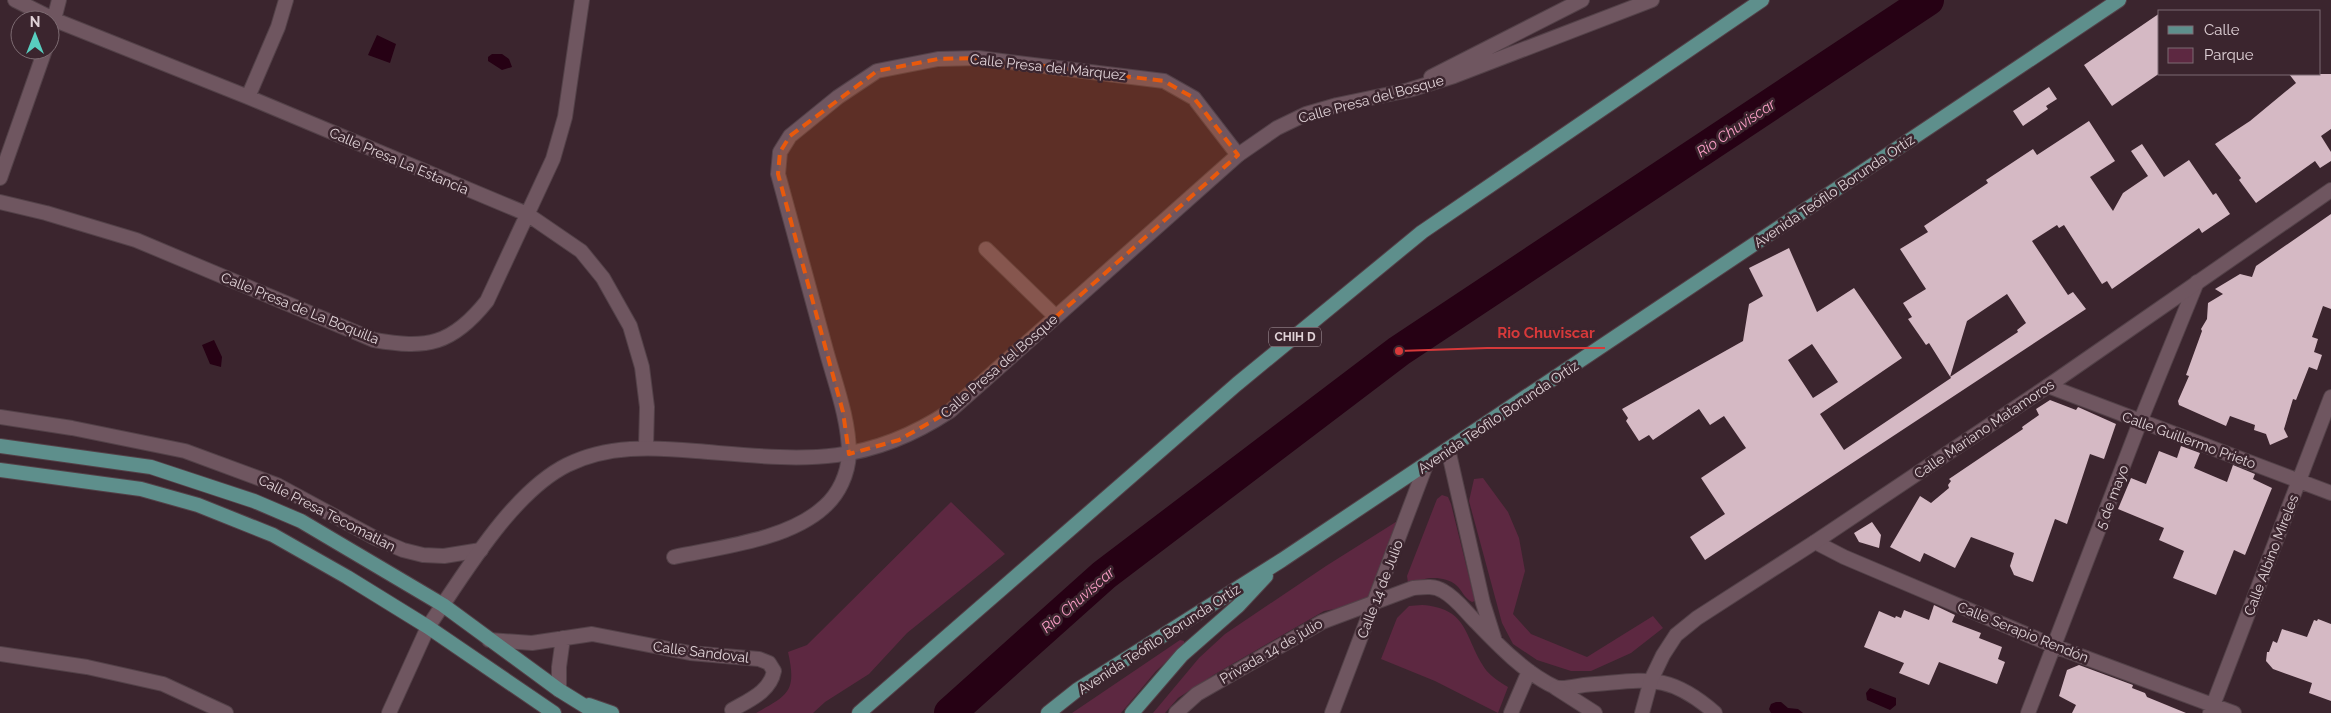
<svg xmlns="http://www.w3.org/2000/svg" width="2331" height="713" font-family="Raleway,sans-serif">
<rect width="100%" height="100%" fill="#3b252e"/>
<path fill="#5d2841" d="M1483,478L1508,512L1519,538L1525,571L1513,614L1531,634L1587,657L1653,616L1663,628L1631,653L1591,671H1571L1537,660L1513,644L1502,623L1469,501L1474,479Z
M1442,495L1448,497L1451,504L1475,601L1472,602C1464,598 1462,590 1456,585C1445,576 1424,576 1414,584L1408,583L1407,576L1437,499Z
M951,502L1005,554L907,633L869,674L825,702L813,713H756C788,695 797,692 788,652L807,645Z
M1399,520L1367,603L1324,611L1215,674L1178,698L1165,713H1153L1199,658L1225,634L1326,566Z
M1422,605C1466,608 1464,633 1482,664C1487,674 1498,681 1508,687L1498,713L1435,681L1381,659L1397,618L1409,606Z
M1180,640L1184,641V645L1156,671L1121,713H1072Z"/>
<path fill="#260114" d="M377,35L396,44L390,63L368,55Z
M492,54H502L509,59L512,67L502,70L488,61V57Z
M214,340L222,357L221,367L210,364L202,345Z
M1870,688L1896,698V705L1890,710L1867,700L1866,693Z
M1776,702H1781L1788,708L1798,709L1803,713H1771L1769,709L1771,704Z"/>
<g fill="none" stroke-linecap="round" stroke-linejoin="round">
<path stroke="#260114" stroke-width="32" d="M950,713L1104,575L1399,351L1928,0"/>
</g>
<path fill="#d5b9c4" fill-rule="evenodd" d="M2160,13V73L2112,106L2084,65Z
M2289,74H2331V129L2321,136L2331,152V161L2320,168L2315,161L2256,203L2239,180L2241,178L2215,144L2250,121L2296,83Z
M2049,87L2057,99L2046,106L2048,109L2023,126L2013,111Z
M2089,121L2115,161L2090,177L2113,211L2123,193L2148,176L2131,151L2142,144L2164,177L2189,160L2213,195L2216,193L2230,214L2202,233L2199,228L2112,289L2107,281L2102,284L2064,225L2059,228L2057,225L2032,241L2068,295L2073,292L2086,309L1705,560L1690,537L1725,514L1701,478L1746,448L1724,416L1710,425L1699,409L1653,440L1649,435L1639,441L1626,421L1628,418L1622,409L1743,341L1749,304L1763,296L1749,268L1789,248L1817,312L1854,288L1902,358L1820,414L1844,450L1951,378L1929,343L1926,345L1908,319L1912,317L1903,303L1926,289L1900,249L1928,232L1924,226L1988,183L1986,180L2033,149L2037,155ZM2007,294L2026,323L2017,330L2018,332L1950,377L1967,321ZM1812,344L1838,382L1813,398L1788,360Z
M2331,214V309L2323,306L2312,337L2318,339L2314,352L2322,355L2317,370L2309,367L2296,400L2293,399L2284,429L2288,437L2270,445L2266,434L2254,430L2255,425L2230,416L2226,426L2179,405L2178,401L2189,376L2186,375L2202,331L2201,329L2207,319L2208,303L2223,294L2215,289L2240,274L2252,277L2256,266Z
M2050,400L2076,410L2078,407L2116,424L2104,459L2090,454L2067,524L2055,519L2033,582L2014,575L2010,566L2014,553L1971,537L1955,568L1924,553L1920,562L1890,547L1920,496L1931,503L1949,488L1948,485L1951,481L1949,479L2023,429L2022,427L2039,415L2036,409Z
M2181,446L2200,453L2194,468L2227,482L2233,465L2255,474L2253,479L2272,488L2245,555L2234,550L2216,595L2173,578L2184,551L2159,540L2164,528L2118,509L2131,478L2146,484L2159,451L2177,458Z
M1872,522L1881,535L1879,548L1859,542L1854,533Z
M1934,605L1955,615L1952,622L1981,633L1979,638L2002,647L1998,659L2005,662L1997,684L1939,662L1929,685L1899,673L1904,663L1864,647L1879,611L1895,618L1896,616L1901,618L1904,610L1929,620Z
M2318,619L2331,624V701L2309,693L2312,683L2273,669L2266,661L2267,652H2269L2273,641L2277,643L2282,629L2307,637L2314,620L2317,621Z
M2079,665L2133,685L2132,688L2145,693L2147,697L2186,713H2072L2076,705L2059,696L2067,670Z"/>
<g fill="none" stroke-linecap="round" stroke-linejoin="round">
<g stroke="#534148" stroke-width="16">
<path id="minor" d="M15,0L55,20L248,97L527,214L581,251L603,278L630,326L642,367L647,407L646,447
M50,35L59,0
M248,97L278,27L286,0
M0,178L45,50
M0,202L46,213L136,240L374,340C427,349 452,345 487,301L553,159L565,117L582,0
M986,249L1055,316
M2048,386L2331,493
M0,417L72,428L185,451L277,485L375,538L403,550L423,555L444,556L481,550
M1448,449L1483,603L1494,638
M1815,542L1844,557L2054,646L2234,713
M674,557C720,547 788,540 824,507C839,494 848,474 849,454C849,419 835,383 826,350C810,292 794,233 778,174L780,152L790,136L838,97L877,71L938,59L978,58L1164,81L1194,98L1238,155
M489,640L532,643L592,634L690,653L759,659L769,663L774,671C770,692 749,700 732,710
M0,654L87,667L163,684L226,713
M559,690V667L563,638
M389,713L428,627
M1176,713L1197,694L1322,622L1413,588C1423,587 1434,585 1443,591C1456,598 1465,611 1476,622C1498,645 1525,673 1555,687C1562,690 1576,686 1584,685C1644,681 1666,670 1715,713
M1511,713L1529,671
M2028,713L2140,422L2197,282
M2210,713L2331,397"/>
</g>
<g stroke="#534148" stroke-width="16">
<path id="tertiary" d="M1431,77L1582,0
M428,627C463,576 511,493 567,465C607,445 653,447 696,451C796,459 861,470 950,411L1238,155L1277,128L1306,114L1337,105L1409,90L1454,76L1652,0
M1556,688L1595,713
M1332,713L1426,465
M1642,713L1651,680L1663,655L1676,635L1697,618L1815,542L2048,386L2331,190"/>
</g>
<g stroke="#534148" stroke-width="16">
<path id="primary" d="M0,446L151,467L254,501L301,521L443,605L559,690L596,713
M0,470L141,489L198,505L273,535L347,577L428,627L554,713
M589,705L612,713
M859,713L1237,384L1422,232L1762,0
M1048,713L1077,690L1282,560L2119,0
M1132,713L1182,655L1238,606L1266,576"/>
</g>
<use href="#minor" stroke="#6f5660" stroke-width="14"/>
<use href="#tertiary" stroke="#6f5660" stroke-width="14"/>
<use href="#primary" stroke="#5e8f8c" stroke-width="14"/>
</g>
<path fill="#e8590c" fill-opacity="0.2" stroke="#e8590c" stroke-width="4" stroke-dasharray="10 6" stroke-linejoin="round" d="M978,58L1164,81L1194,98L1238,155L950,411L899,440L849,454L843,412L778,174L780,152L790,136L877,71L938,59Z"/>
<g text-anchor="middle" stroke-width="5" stroke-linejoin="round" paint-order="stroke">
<rect fill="#3b252e" stroke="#af9fa5" stroke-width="1" x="1269" y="327.5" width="52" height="19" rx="4"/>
<g font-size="12" font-weight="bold" fill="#e1d3d8">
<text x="1295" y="341">CHIH D</text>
</g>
<g font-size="14" fill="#e1d3d8" stroke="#3b252e">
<text transform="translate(1048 67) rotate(6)" y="5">Calle Presa del Márquez</text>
<text transform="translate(1371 99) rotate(-15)" y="5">Calle Presa del Bosque</text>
<text transform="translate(399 161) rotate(23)" y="5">Calle Presa La Estancia</text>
<text transform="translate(1834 191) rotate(-34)" y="5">Avenida Teófilo Borunda Ortíz</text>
<text transform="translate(300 308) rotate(22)" y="5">Calle Presa de La Boquilla</text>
<text transform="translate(999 366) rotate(-41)" y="5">Calle Presa del Bosque</text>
<text transform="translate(1498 417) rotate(-34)" y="5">Avenida Teófilo Borunda Ortíz</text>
<text transform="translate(1984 429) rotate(-34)" y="5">Calle Mariano Matamoros</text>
<text transform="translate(2189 440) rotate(20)" y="5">Calle Guillermo Prieto</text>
<text transform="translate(2112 497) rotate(-69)" y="5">5 de mayo</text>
<text transform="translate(327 513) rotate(27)" y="5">Calle Presa Tecomatlan</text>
<text transform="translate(2271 555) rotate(-69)" y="5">Calle Albino Mireles</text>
<text transform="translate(1380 589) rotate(-69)" y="5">Calle 14 de Julio</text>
<text transform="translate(2023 632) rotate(22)" y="5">Calle Serapio Rendón</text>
<text transform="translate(1159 639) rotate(-33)" y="5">Avenida Teófilo Borunda Ortíz</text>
<text transform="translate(1271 651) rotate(-30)" y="5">Privada 14 de julio</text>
<text transform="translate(701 652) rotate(7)" y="5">Calle Sandoval</text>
</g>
<g font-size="15" font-style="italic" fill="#f99ec5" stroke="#3b252e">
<text transform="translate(1736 128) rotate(-34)" y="5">Rio Chuviscar</text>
<text transform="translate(1078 600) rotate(-41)" y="5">Rio Chuviscar</text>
</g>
</g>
<path fill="none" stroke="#d7393a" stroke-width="2" d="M1399 351L1487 348H1605"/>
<circle fill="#d7393a" stroke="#3b252e" stroke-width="2" cx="1399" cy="351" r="5"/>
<g font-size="15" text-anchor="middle" font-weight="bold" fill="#d7393a" stroke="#3b252e" stroke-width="5" stroke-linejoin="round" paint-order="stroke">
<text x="1546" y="338">Rio Chuviscar</text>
</g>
<rect x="2158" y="10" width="162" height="65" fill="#3b252e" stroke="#7d6b72"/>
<rect x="2168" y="26" width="25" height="8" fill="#5e8f8c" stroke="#7d6b72"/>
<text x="2204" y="35" font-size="15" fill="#e1d3d8">Calle</text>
<rect x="2168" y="48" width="25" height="15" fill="#5d2841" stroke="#7d6b72"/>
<text x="2204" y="60" font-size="15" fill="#e1d3d8">Parque</text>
<g transform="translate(35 35)"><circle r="24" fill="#3b252e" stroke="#7d6b72"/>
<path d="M0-4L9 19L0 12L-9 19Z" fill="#58cebf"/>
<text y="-8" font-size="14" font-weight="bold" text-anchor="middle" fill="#e1d3d8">N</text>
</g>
</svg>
